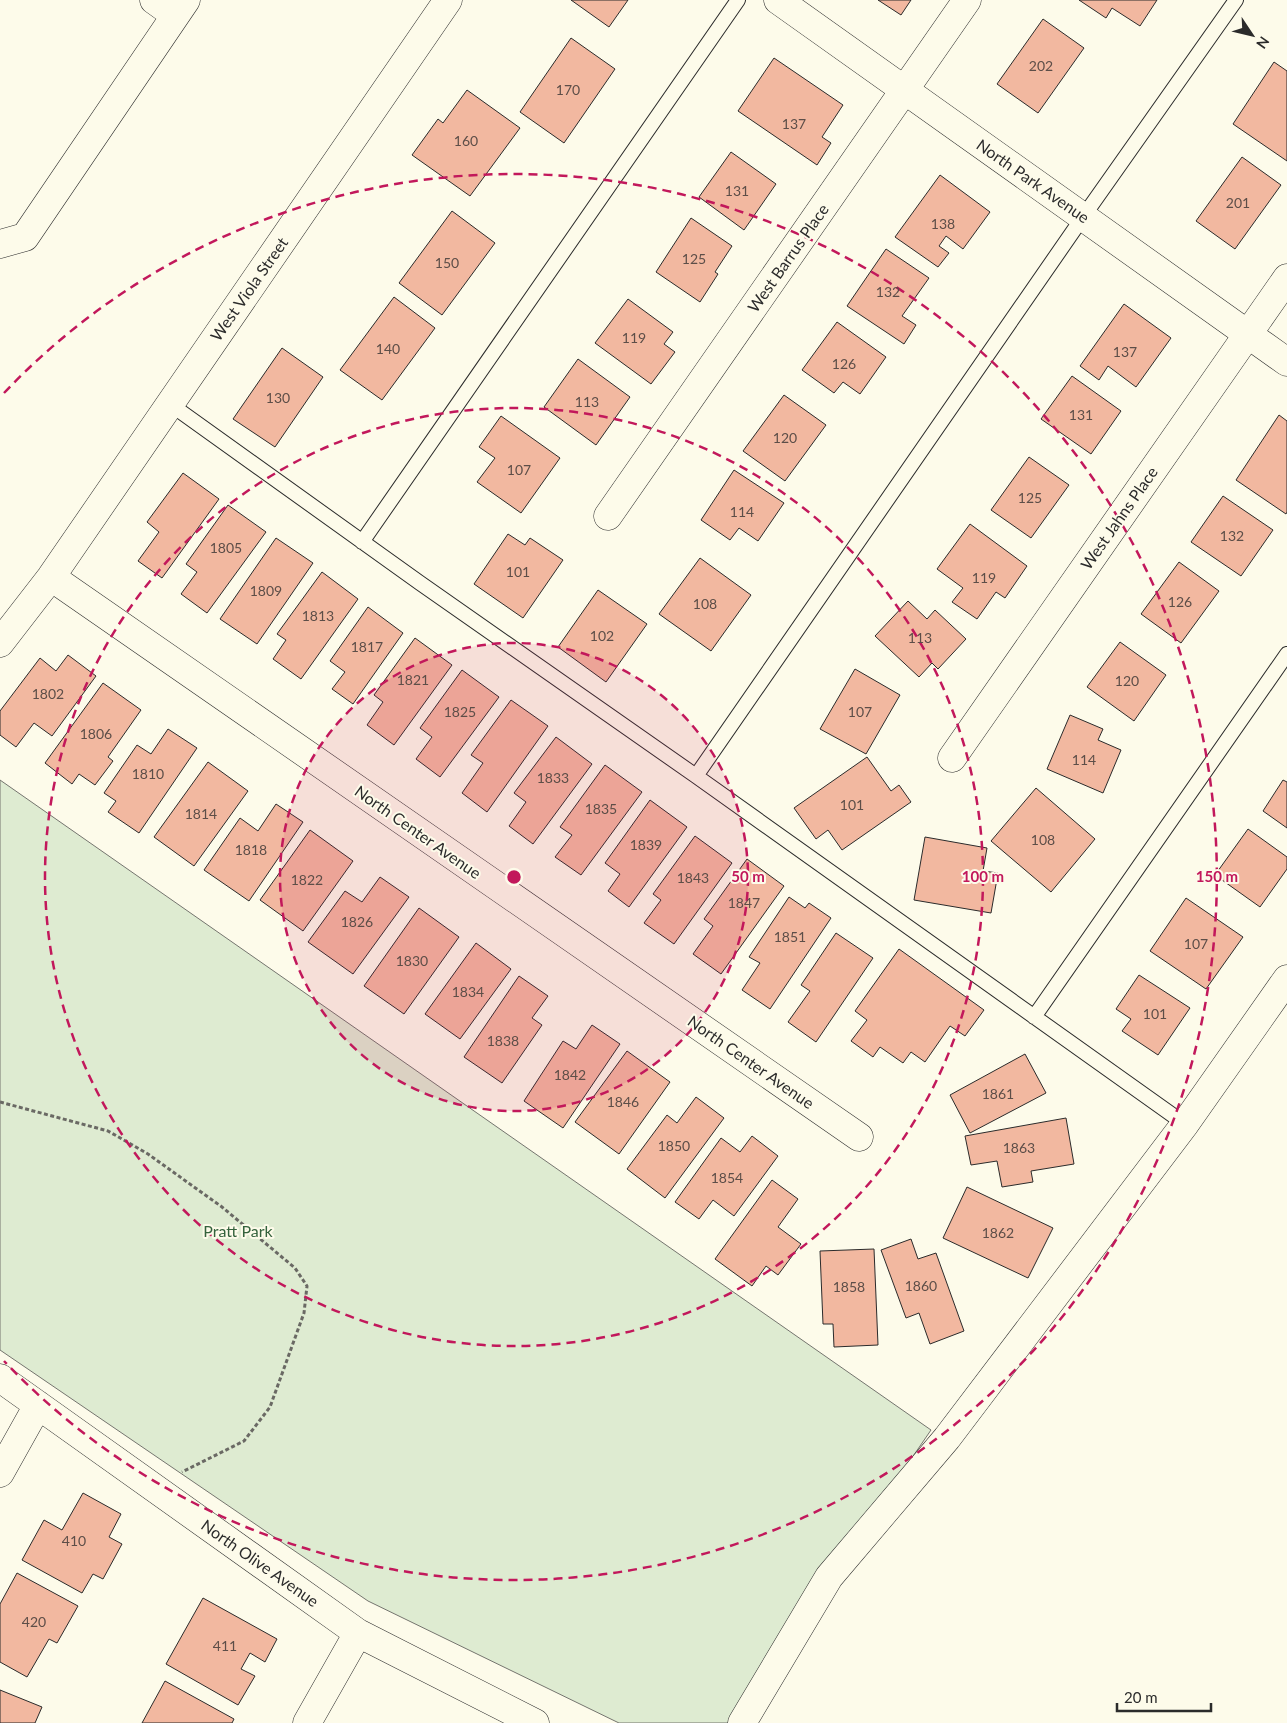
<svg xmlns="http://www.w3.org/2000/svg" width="1287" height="1723" font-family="Lato,sans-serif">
<rect width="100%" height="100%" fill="#fdfbea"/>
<path fill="#deebd1" stroke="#74746e" d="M0,780L931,1430L730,1723H619L368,1601L0,1350Z"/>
<path fill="#f2b8a0" stroke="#2b2b2b" d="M571,0H628L609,27Z
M878,0H911L901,15Z
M1079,0H1157L1140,26L1112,8L1106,18Z
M1043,19L1084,48L1038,113L997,84Z
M571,38L615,69L564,143L520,112Z
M774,58L843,105L822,137L831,143L817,165L738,111Z
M1274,62L1287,71V161L1233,124Z
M467,90L520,128L470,196L412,155L438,119L443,123Z
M731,152L776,184L744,230L699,197Z
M1242,157L1281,185L1235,249L1196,221Z
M940,175L990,212L963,249L946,236L939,246L949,253L938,267L895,237Z
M452,211L495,243L442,315L399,283Z
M691,218L732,246L715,272L718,274L700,302L656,272Z
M886,249L929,278L902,316L916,325L904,344L847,306Z
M394,297L435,328L382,400L340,370Z
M628,299L673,332L664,344L675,352L651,384L595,343Z
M1124,304L1171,338L1136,387L1108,366L1099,380L1080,366Z
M837,322L886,357L860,394L843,382L834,393L802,370Z
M282,348L323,377L275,447L233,419Z
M578,359L630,397L596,445L544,407Z
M1072,376L1121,411L1091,454L1041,419Z
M784,395L826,425L785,481L743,451Z
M1279,415L1287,421V512L1286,514L1236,480Z
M501,416L560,458L521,513L477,482L495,458L479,447Z
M1029,457L1069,485L1031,538L991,510Z
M734,470L784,503L758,541L739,528L730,540L701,520Z
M183,473L219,499L162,578L138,561L159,532L147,522Z
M1223,496L1273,530L1241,576L1191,542Z
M228,505L266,532L207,613L181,594L197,572L186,564Z
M970,524L1027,566L1005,598L996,592L977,619L952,602L963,588L937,569Z
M508,534L525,545L530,538L563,560L523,618L474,584Z
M276,538L313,563L257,644L220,619Z
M700,558L751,595L711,651L659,614Z
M1179,562L1219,591L1181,643L1141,614Z
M322,572L358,599L301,679L273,659L286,640L277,634Z
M598,590L647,624L606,682L558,647Z
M908,601L927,619L935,610L966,639L938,669L932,663L919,677L875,636Z
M368,607L403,633L353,704L332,689L345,672L330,661Z
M415,638L452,665L394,745L367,725L383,702L374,695Z
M1120,642L1166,675L1134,721L1087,687Z
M68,655L96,676L52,736L34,723L16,747L0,735V711L40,658L56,671Z
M855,669L900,695L866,754L820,729Z
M462,670L499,697L440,777L416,759L432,737L420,728Z
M103,683L141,710L108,757L113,761L95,785L79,774L72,784L45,763Z
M511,700L548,726L487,812L462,793L483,763L471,755Z
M1070,715L1103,729L1098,740L1121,750L1103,793L1047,769Z
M168,729L197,748L139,833L108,812L116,801L104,793L137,745L151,754Z
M556,737L592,764L533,844L509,826L526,802L514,793Z
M867,757L891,791L899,785L911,802L842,850L828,830L816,839L794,808Z
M208,762L248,791L194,866L154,837Z
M605,765L642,792L581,875L555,857L572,835L560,827Z
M1283,780L1287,782V828L1263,811Z
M1036,788L1095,839L1051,892L991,841Z
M650,800L687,827L629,907L608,891L620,874L605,863Z
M276,804L303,822L249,901L204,870L240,818L258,831Z
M1248,829L1287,857V869L1260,907L1215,875Z
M310,830L353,861L303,931L260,900Z
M695,836L732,863L674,944L644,923L661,900L653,894Z
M925,837L987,848L983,871L998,873L991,913L914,900Z
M747,859L784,886L721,974L693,954L713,926L704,919Z
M380,877L409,897L353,974L308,942L345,891L362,902Z
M789,897L805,908L809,903L831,918L770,1009L742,990L760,963L749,957Z
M1186,898L1243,937L1206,989L1150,951Z
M419,908L459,937L404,1014L364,986Z
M836,933L873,958L816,1042L788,1022L810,991L801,985Z
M476,943L511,969L460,1039L425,1014Z
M899,949L984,1010L965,1036L950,1026L925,1062L911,1052L903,1063L880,1047L873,1057L851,1041L867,1020L855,1011Z
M1139,975L1190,1008L1158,1055L1122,1031L1131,1019L1116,1009Z
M519,976L548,996L532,1018L542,1025L502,1083L464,1057Z
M592,1025L620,1044L563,1128L524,1101L563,1041L576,1049Z
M627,1051L670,1082L619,1154L575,1122Z
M1025,1054L1046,1093L970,1133L950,1095Z
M696,1097L724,1118L665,1198L627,1169L667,1115L677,1123Z
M1066,1118L1074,1164L1031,1171L1033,1182L1002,1187L997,1161L971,1165L965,1136Z
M752,1136L778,1156L734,1216L713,1200L699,1219L675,1202L721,1138L740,1152Z
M772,1180L798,1199L778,1227L801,1244L778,1275L766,1266L752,1286L715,1259Z
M967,1187L1053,1228L1028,1278L943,1238Z
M911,1239L918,1259L936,1253L964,1331L930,1344L919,1313L906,1318L881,1250Z
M874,1249L878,1345L834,1347L833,1324H823L820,1251Z
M83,1493L121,1514L109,1537L122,1544L103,1579L93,1574L82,1593L22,1560L44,1520L62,1530Z
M17,1573L78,1606L57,1643L49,1639L27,1677L0,1662V1604Z
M203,1598L277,1639L265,1662L250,1653L241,1669L255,1676L238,1705L166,1664Z
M165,1681L234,1719L232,1723H142Z
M0,1690L42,1707L35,1723H0Z"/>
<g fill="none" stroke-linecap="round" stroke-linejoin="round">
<g stroke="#2b2b2b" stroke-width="16">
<path id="lane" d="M170,404L420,583L696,776L1185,1124
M362,542L738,0
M696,776L1083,217L1236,0
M1034,1017L1287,654"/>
</g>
<g stroke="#2b2b2b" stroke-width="29">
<path id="street" d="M154,0L175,15
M778,0L1287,362
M0,244L25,237L186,0
M608,516L967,0
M51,577L859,1137
M0,643L51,577L448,0
M952,758L1287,278
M0,1378L358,1633L535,1723
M0,1473L38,1405
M307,1723L358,1633
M742,1723L829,1577L947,1438L1185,1124L1287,979"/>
</g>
<path stroke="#6a6964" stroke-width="3" stroke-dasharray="4 2.5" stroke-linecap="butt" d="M0,1102L108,1131L148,1154L222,1207L295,1268L307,1286L304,1313L270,1407L244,1441L182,1472"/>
<use href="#lane" stroke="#fdfbea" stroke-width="14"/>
<use href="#street" stroke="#fdfbea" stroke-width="28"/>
</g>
<circle cx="514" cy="877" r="234" fill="#c2185b" fill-opacity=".12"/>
<g fill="none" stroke="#c2185b" stroke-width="2.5" stroke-dasharray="9 6">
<circle cx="514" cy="877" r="234"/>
<circle cx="514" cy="877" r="469"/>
<path d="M4 393A703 703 0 1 1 4 1361"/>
</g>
<g text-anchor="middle" stroke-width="4" stroke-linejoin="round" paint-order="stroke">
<g font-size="14" fill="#5d4e48">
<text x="1041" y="71">202</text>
<text x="568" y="95">170</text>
<text x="794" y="129">137</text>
<text x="466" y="146">160</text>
<text x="737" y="196">131</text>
<text x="1238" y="208">201</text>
<text x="943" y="229">138</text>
<text x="694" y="264">125</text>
<text x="447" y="268">150</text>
<text x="888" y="297">132</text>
<text x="634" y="343">119</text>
<text x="388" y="354">140</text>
<text x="1125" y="357">137</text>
<text x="844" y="369">126</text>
<text x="278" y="403">130</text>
<text x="587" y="407">113</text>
<text x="1081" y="420">131</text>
<text x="785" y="443">120</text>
<text x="519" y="475">107</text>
<text x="1030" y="503">125</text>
<text x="742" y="517">114</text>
<text x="1232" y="541">132</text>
<text x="226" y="553">1805</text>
<text x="518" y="577">101</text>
<text x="984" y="583">119</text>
<text x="266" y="596">1809</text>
<text x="1180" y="607">126</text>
<text x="705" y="609">108</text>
<text x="318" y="621">1813</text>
<text x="602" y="641">102</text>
<text x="920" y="643">113</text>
<text x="367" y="652">1817</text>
<text x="413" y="685">1821</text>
<text x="1127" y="686">120</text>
<text x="48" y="699">1802</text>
<text x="460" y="717">1825</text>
<text x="860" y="717">107</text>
<text x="96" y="739">1806</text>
<text x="1084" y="765">114</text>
<text x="148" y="779">1810</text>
<text x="553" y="783">1833</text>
<text x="852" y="810">101</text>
<text x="601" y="814">1835</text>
<text x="201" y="819">1814</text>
<text x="1043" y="845">108</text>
<text x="646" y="850">1839</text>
<text x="251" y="855">1818</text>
<text x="693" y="883">1843</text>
<text x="307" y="885">1822</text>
<text x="744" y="908">1847</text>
<text x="357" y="927">1826</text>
<text x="790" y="942">1851</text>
<text x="1196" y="949">107</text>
<text x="412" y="966">1830</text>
<text x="468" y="997">1834</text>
<text x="1155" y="1019">101</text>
<text x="503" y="1046">1838</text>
<text x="570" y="1080">1842</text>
<text x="998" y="1099">1861</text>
<text x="623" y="1107">1846</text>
<text x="674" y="1151">1850</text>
<text x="1019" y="1153">1863</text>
<text x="727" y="1183">1854</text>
<text x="998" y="1238">1862</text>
<text x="921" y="1291">1860</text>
<text x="849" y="1292">1858</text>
<text x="74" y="1546">410</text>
<text x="34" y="1627">420</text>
<text x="225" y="1651">411</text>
</g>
<g font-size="16" fill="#2b2b2b" stroke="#fdfbea">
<text transform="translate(1033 181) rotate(35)" y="6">North Park Avenue</text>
<text transform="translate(788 258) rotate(-55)" y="6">West Barrus Place</text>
<text transform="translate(249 289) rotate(-55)" y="6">West Viola Street</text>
<text transform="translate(1119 518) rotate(-55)" y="6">West Jahns Place</text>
<text transform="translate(418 832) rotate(35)" y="6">North Center Avenue</text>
<text transform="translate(751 1062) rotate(35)" y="6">North Center Avenue</text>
<text transform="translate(260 1563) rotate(35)" y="6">North Olive Avenue</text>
</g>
<g font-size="16" fill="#34623c" stroke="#fdfbea">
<text x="238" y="1237">Pratt Park</text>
</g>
</g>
<circle cx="514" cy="877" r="8" fill="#c2185b" stroke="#fdfbea" stroke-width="2.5"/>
<g font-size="15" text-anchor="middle" font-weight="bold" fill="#c2185b" stroke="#fdfbea" stroke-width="4" stroke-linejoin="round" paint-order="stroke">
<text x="748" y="882">50 m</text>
<text x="983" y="882">100 m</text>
<text x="1217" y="882">150 m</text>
</g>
<g transform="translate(1252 35) rotate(125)" stroke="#fdfbea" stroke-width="4" paint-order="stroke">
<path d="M0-4L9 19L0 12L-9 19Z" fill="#2b2b2b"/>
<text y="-8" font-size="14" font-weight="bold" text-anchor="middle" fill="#2b2b2b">N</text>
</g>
<path d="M1117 1703v8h94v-8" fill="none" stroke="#2b2b2b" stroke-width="2.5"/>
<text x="1124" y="1703" font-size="15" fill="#2b2b2b" stroke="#fdfbea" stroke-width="4" paint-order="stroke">20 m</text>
</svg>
